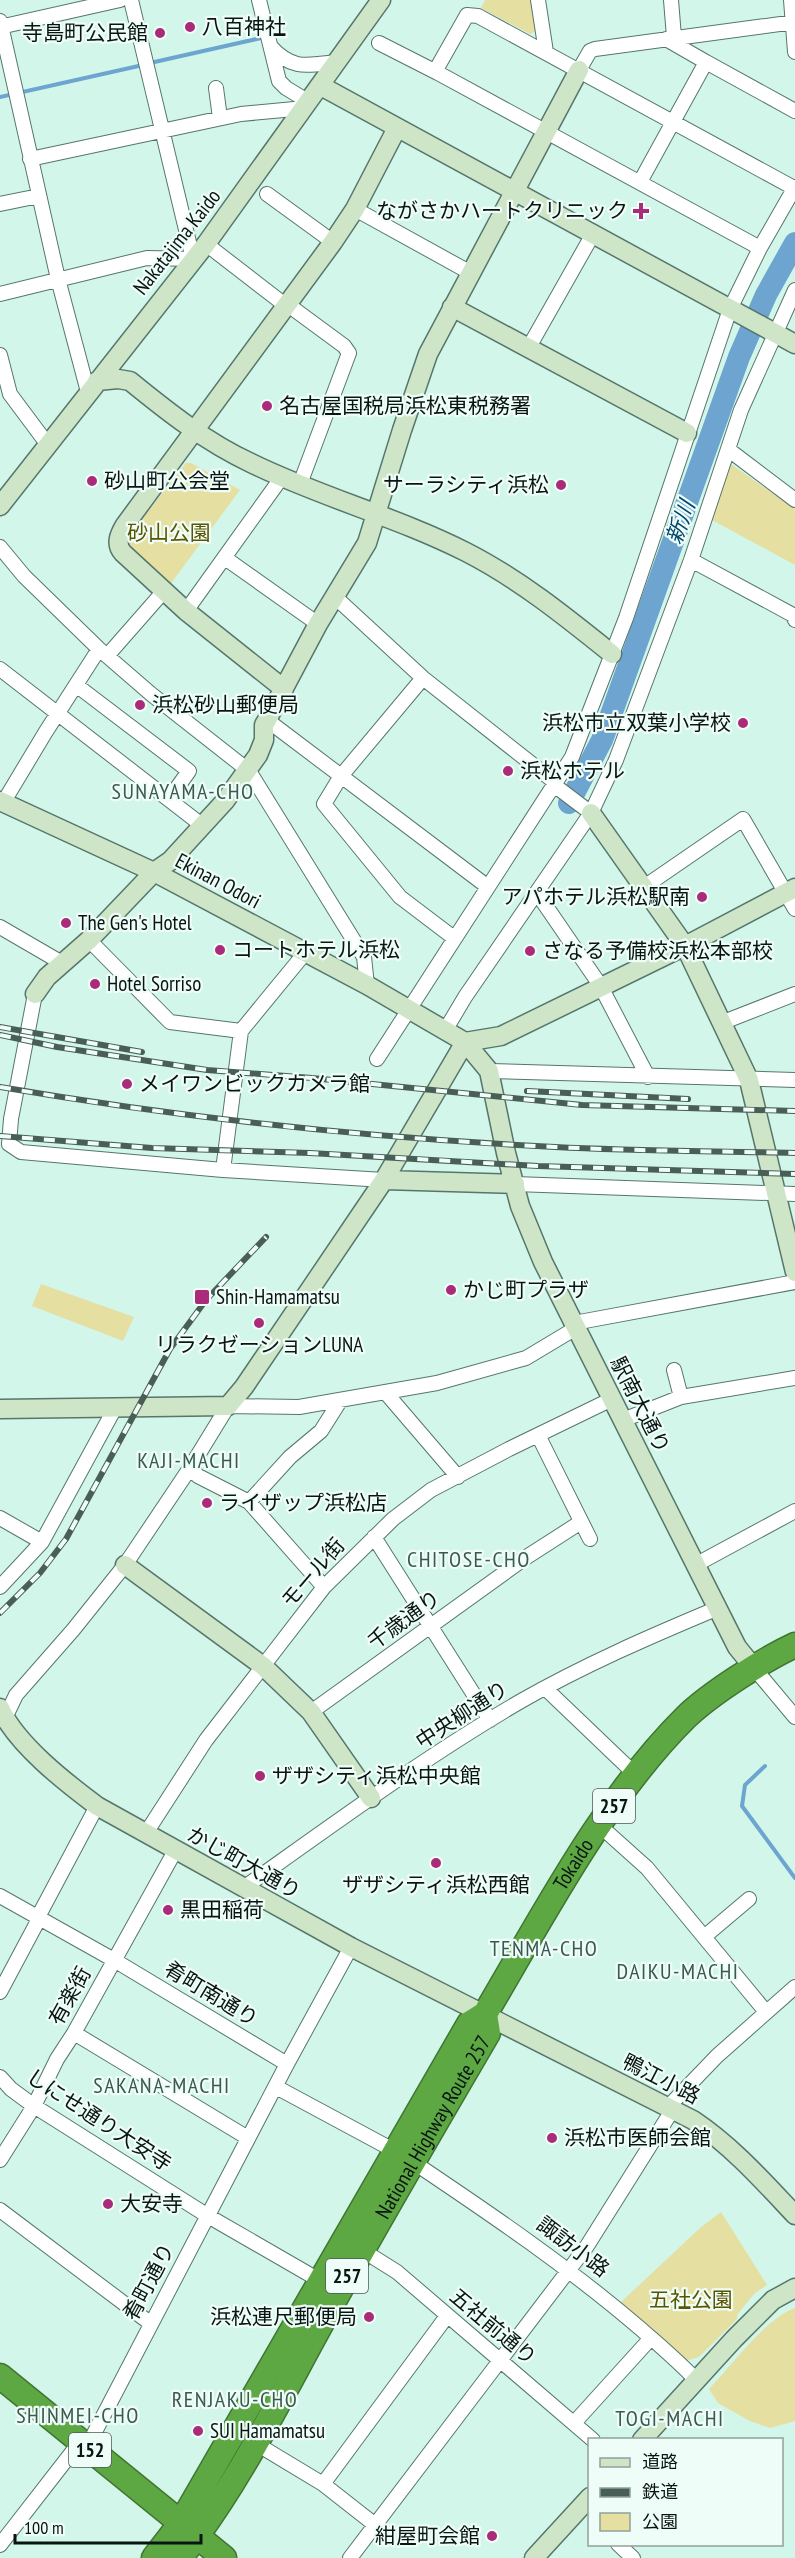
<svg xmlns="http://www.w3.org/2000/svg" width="795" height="2558" font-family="'PT Sans Narrow','Noto Sans JP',sans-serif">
<rect width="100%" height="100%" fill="#d2f6ea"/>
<path fill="#e5dfa2" d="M485,0H532L536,31L530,34L481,8Z
M186,463H191L240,490L169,586L129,547L128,537Z
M731,464L795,509V565L712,520Z
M41,1284L134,1317L123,1341L32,1306Z
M721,2212L767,2285L754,2294L737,2315V2319L699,2357L685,2361L620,2303L700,2228Z
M795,2308V2421L770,2428L750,2421L718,2403L709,2389C731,2366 766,2318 795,2308Z"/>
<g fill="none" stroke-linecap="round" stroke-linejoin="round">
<path stroke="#6da5d0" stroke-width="4" d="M150,63L261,38
M0,97L143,65
M765,1766L745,1785L742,1806L795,1878"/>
<path stroke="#6da5d0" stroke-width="22" d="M569,803L602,740L739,357L766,295L795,243"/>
<g stroke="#56766c" stroke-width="16">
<path id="street" d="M259,0L279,81L286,88L309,102
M538,0L546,52
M671,0L674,37
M791,0L795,52
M0,21L58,279L88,392
M0,27L120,0
M666,39L706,62
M379,43L438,73
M271,47C293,71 308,65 337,62
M579,70L590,51L595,49L795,22
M216,88L220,118
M30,159L241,114L305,108
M640,182L706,62L795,111
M267,194L333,242
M0,204L39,196
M355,209L471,273
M206,244L285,305
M760,248L438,73L437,68L467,15L478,16L794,188
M0,294L147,258L193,259L131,0
M287,304L344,346L349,353L300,484
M529,347L593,234
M0,355L10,394L48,445
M729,450L795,500
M0,547L24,576L99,649L151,694L249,771L364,957L367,985
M225,558L318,624
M691,560L793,615L795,620
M334,596L423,678L556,783
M186,611L282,477
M107,656L164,591
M0,669L203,826
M423,678L341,776L324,804L400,897L454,938
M76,685L189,771L169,799
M267,720L488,887
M554,785L591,813
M3,803L45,733L99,649
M644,887L743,819L795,909
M537,893L600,985L648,1077
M0,927L62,963
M89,940L170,1022L241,1031
M35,994L11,1119L9,1144L21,1152L223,1170L384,1180
M721,1023L795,994
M446,1029L465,997L591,813L616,760L691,560L741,410L795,290
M377,1059L572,757L626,618L730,309L760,248L795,187
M489,1071L795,1080
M223,1170L241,1031L305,953
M515,1184L795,1194
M574,1323L795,1282
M674,1370L681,1397
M386,1393L458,1477
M623,1420L681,1397L795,1378
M538,1435L590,1539
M190,1468L198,1476L249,1502L324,1587
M249,1502L290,1457L321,1431L340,1401
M0,1518L42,1542
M374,1537L490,1720
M697,1564L795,1511
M0,1587L42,1542L115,1408
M754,1668L795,1717
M545,1688L636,1775
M311,1712L525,1558L581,1522
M5,1718L16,1695L73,1630L125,1565L190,1468L228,1406L299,1407L437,1383L526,1358L576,1328
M599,1825L647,1868L766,2012
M146,1833L206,1740L324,1587L393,1519L431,1490L509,1449L612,1399
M245,1887C335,1823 425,1757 521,1701C584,1665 651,1636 718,1608
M0,1896L114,1960L287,2064
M38,1917L97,1806
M704,1937L749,1899
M0,1992L40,1917
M74,2033L248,2138
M0,2077L11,2089L34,2106L208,2216L319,2280
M276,2087L395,2151
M0,2160L34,2106L57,2059L74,2033L175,1851
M413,2162C492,2215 570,2268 642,2330C660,2346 679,2362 696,2380
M0,2210L150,2323
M362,2250L397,2272L593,2440
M574,2423L651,2338
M255,2443L323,2484L374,2524
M87,2447L287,2064L351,1947
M323,2484L447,2316
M618,2544L633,2558
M0,2545L80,2442
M350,2558L587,2246L673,2109L668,2107L717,2056L795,1987"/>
</g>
<g stroke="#56766c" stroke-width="21">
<path id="secondary" d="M321,86L795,344
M452,307L687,433
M97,381L118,379L130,381C168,412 206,442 251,463C320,497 397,517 466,552C519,579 566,617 612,654
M0,506L206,244L381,0
M284,689L186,611L123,553C115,544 119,535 125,525L333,242L355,209L397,128
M0,801L154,872L367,985L465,1042L489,1071L506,1153L520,1206L543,1262L737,1647L754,1668
M591,813L685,946L749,1080L795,1272
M35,994L47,977L89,940L154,872L170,861L225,801L258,755L264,740V725L267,720L318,624L367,543L402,430L428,354L579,70
M384,1180L515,1184
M0,1409L228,1406L244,1387L384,1180L465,1042L501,1036L685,946L795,888
M125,1565L263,1666L311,1712L371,1798
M0,1708C16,1744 65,1782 97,1806L351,1947L693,2120C732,2146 763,2181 795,2215
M642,2440L734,2339L773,2300L795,2288
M534,2558L590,2497"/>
</g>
<g stroke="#407532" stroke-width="27">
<g id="highway">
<path d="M0,2376L224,2558"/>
<path id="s1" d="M154,2558L181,2523L469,2024L485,2014C543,1916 604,1798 686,1717C711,1693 763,1660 795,1645"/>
<path id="s2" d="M180,2558C238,2485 280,2398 325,2317C378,2221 433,2127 488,2033L485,2014"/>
</g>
</g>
<use href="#street" stroke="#fff" stroke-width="14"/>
<use href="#secondary" stroke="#cfe5c7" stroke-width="18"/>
<use href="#highway" stroke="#5ea844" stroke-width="24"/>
<g stroke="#4a5e58" stroke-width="6">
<path id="rail" d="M0,1027L142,1052
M0,1035L57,1047L207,1070L312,1078L582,1105L795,1111
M0,1087C183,1118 369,1138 555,1147C635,1151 715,1151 795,1153
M527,1091L688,1099
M0,1136L152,1148L310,1153L538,1166L795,1174
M0,1613L40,1573L66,1539L170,1349L206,1300L266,1237"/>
</g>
<use href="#rail" stroke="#effdf8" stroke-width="4" stroke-dasharray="11" stroke-linecap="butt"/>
</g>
<g fill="#aa2b79" stroke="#effdf8" stroke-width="2">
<circle cx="190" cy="27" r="6"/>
<circle cx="160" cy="33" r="6"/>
<path d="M638 202h6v6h6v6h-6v6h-6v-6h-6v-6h6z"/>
<circle cx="267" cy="406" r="6"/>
<circle cx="92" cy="481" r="6"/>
<circle cx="561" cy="485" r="6"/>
<circle cx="140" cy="705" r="6"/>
<circle cx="743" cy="723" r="6"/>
<circle cx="508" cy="771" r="6"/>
<circle cx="702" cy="897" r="6"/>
<circle cx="66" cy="923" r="6"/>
<circle cx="220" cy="950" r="6"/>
<circle cx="530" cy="951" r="6"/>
<circle cx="95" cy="984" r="6"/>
<circle cx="127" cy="1084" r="6"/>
<circle cx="451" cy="1290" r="6"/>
<rect x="194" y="1289" width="16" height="16" rx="3"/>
<circle cx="259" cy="1323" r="6"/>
<circle cx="207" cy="1503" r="6"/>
<circle cx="260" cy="1776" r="6"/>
<circle cx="436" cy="1863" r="6"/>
<circle cx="168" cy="1910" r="6"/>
<circle cx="552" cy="2138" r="6"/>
<circle cx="108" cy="2204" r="6"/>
<circle cx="369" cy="2317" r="6"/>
<circle cx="198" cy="2431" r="6"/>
<circle cx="492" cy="2536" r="6"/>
</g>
<g text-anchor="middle" stroke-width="4.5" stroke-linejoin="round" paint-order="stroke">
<g fill="#effdf8" stroke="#4e5b57" stroke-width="1.5">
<rect x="593" y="1789" width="42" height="34" rx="4.5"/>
<rect x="326" y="2259" width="42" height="34" rx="4.5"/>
<rect x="69" y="2433" width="42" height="34" rx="4.5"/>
</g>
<g font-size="20" font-weight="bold" fill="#091512">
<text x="614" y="1813">257</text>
<text x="347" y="2283">257</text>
<text x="90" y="2457">152</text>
</g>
<g font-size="21" fill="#091512" stroke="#effdf8" text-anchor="start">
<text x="202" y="34">八百神社</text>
<text x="148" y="40" text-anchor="end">寺島町公民館</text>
<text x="628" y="218" text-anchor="end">ながさかハートクリニック</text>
<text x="279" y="413">名古屋国税局浜松東税務署</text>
<text x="104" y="488">砂山町公会堂</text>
<text x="549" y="492" text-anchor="end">サーラシティ浜松</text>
<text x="152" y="712">浜松砂山郵便局</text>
<text x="731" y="730" text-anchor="end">浜松市立双葉小学校</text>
<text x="520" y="778">浜松ホテル</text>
<text x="690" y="904" text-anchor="end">アパホテル浜松駅南</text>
<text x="78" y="930">The Gen's Hotel</text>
<text x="232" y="957">コートホテル浜松</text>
<text x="542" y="958">さなる予備校浜松本部校</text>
<text x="107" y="991">Hotel Sorriso</text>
<text x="139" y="1091">メイワンビックカメラ館</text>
<text x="463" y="1297">かじ町プラザ</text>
<text x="216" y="1304">Shin-Hamamatsu</text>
<text x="259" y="1352" text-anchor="middle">リラクゼーションLUNA</text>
<text x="219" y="1510">ライザップ浜松店</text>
<text x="272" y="1783">ザザシティ浜松中央館</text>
<text x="436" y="1892" text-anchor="middle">ザザシティ浜松西館</text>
<text x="180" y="1917">黒田稲荷</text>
<text x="564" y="2145">浜松市医師会館</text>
<text x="120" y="2211">大安寺</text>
<text x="357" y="2324" text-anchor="end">浜松連尺郵便局</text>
<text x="210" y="2438">SUI Hamamatsu</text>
<text x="480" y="2543" text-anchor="end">紺屋町会館</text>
</g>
<g font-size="21" fill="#091512" stroke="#effdf8">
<text transform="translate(177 242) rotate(-52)" y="7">Nakatajima Kaido</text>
<text transform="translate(218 881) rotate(28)" y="7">Ekinan Odori</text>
<text transform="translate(640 1405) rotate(63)" y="7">駅南大通り</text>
<text transform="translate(313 1573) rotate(-49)" y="7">モール街</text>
<text transform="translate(404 1620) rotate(-36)" y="7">千歳通り</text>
<text transform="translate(462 1715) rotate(-33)" y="7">中央柳通り</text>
<text transform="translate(244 1863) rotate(29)" y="7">かじ町大通り</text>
<text dy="7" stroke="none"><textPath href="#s1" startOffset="813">Tokaido</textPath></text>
<text transform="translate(211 1994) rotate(31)" y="7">肴町南通り</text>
<text transform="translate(70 1996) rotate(-61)" y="7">有楽街</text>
<text transform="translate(661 2079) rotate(27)" y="7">鴨江小路</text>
<text transform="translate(99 2120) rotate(33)" y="7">しにせ通り大安寺</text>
<text dy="7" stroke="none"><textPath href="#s2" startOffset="500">National Highway Route 257</textPath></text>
<text transform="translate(573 2247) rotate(37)" y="7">諏訪小路</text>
<text transform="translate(149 2282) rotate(-62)" y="7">肴町通り</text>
<text transform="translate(493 2327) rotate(40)" y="7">五社前通り</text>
</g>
<g font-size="21" fill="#5c5500" stroke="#effdf8">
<text x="169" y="540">砂山公園</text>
<text x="691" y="2307">五社公園</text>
</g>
<g font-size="22" font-style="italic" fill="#004770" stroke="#effdf8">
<text transform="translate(680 522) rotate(-70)" y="8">新川</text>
</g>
<g font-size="22" letter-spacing="1.5" fill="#3a5950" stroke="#effdf8">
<text x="183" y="799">SUNAYAMA-CHO</text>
<text x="189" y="1468">KAJI-MACHI</text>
<text x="469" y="1567">CHITOSE-CHO</text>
<text x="544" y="1956">TENMA-CHO</text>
<text x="678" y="1979">DAIKU-MACHI</text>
<text x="162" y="2093">SAKANA-MACHI</text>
<text x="235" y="2407">RENJAKU-CHO</text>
<text x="78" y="2423">SHINMEI-CHO</text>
<text x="670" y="2426">TOGI-MACHI</text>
</g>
</g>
<rect x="588" y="2438" width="195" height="108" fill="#effdf8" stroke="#93a09c" stroke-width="1.5"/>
<rect x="600" y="2458" width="30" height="9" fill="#cfe5c7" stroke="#93a09c" stroke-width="1.5"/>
<text x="642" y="2468" font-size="18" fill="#091512">道路</text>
<rect x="600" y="2488" width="30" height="9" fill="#4a5e58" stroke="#93a09c" stroke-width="1.5"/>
<text x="642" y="2498" font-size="18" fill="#091512">鉄道</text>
<rect x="600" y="2513" width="30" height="18" fill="#e5dfa2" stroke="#93a09c" stroke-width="1.5"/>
<text x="642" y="2528" font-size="18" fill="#091512">公園</text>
<path d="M15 2534v9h186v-9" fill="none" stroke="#091512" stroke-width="3"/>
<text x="24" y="2534" font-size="18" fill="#091512" stroke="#effdf8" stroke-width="4.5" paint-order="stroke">100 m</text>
</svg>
